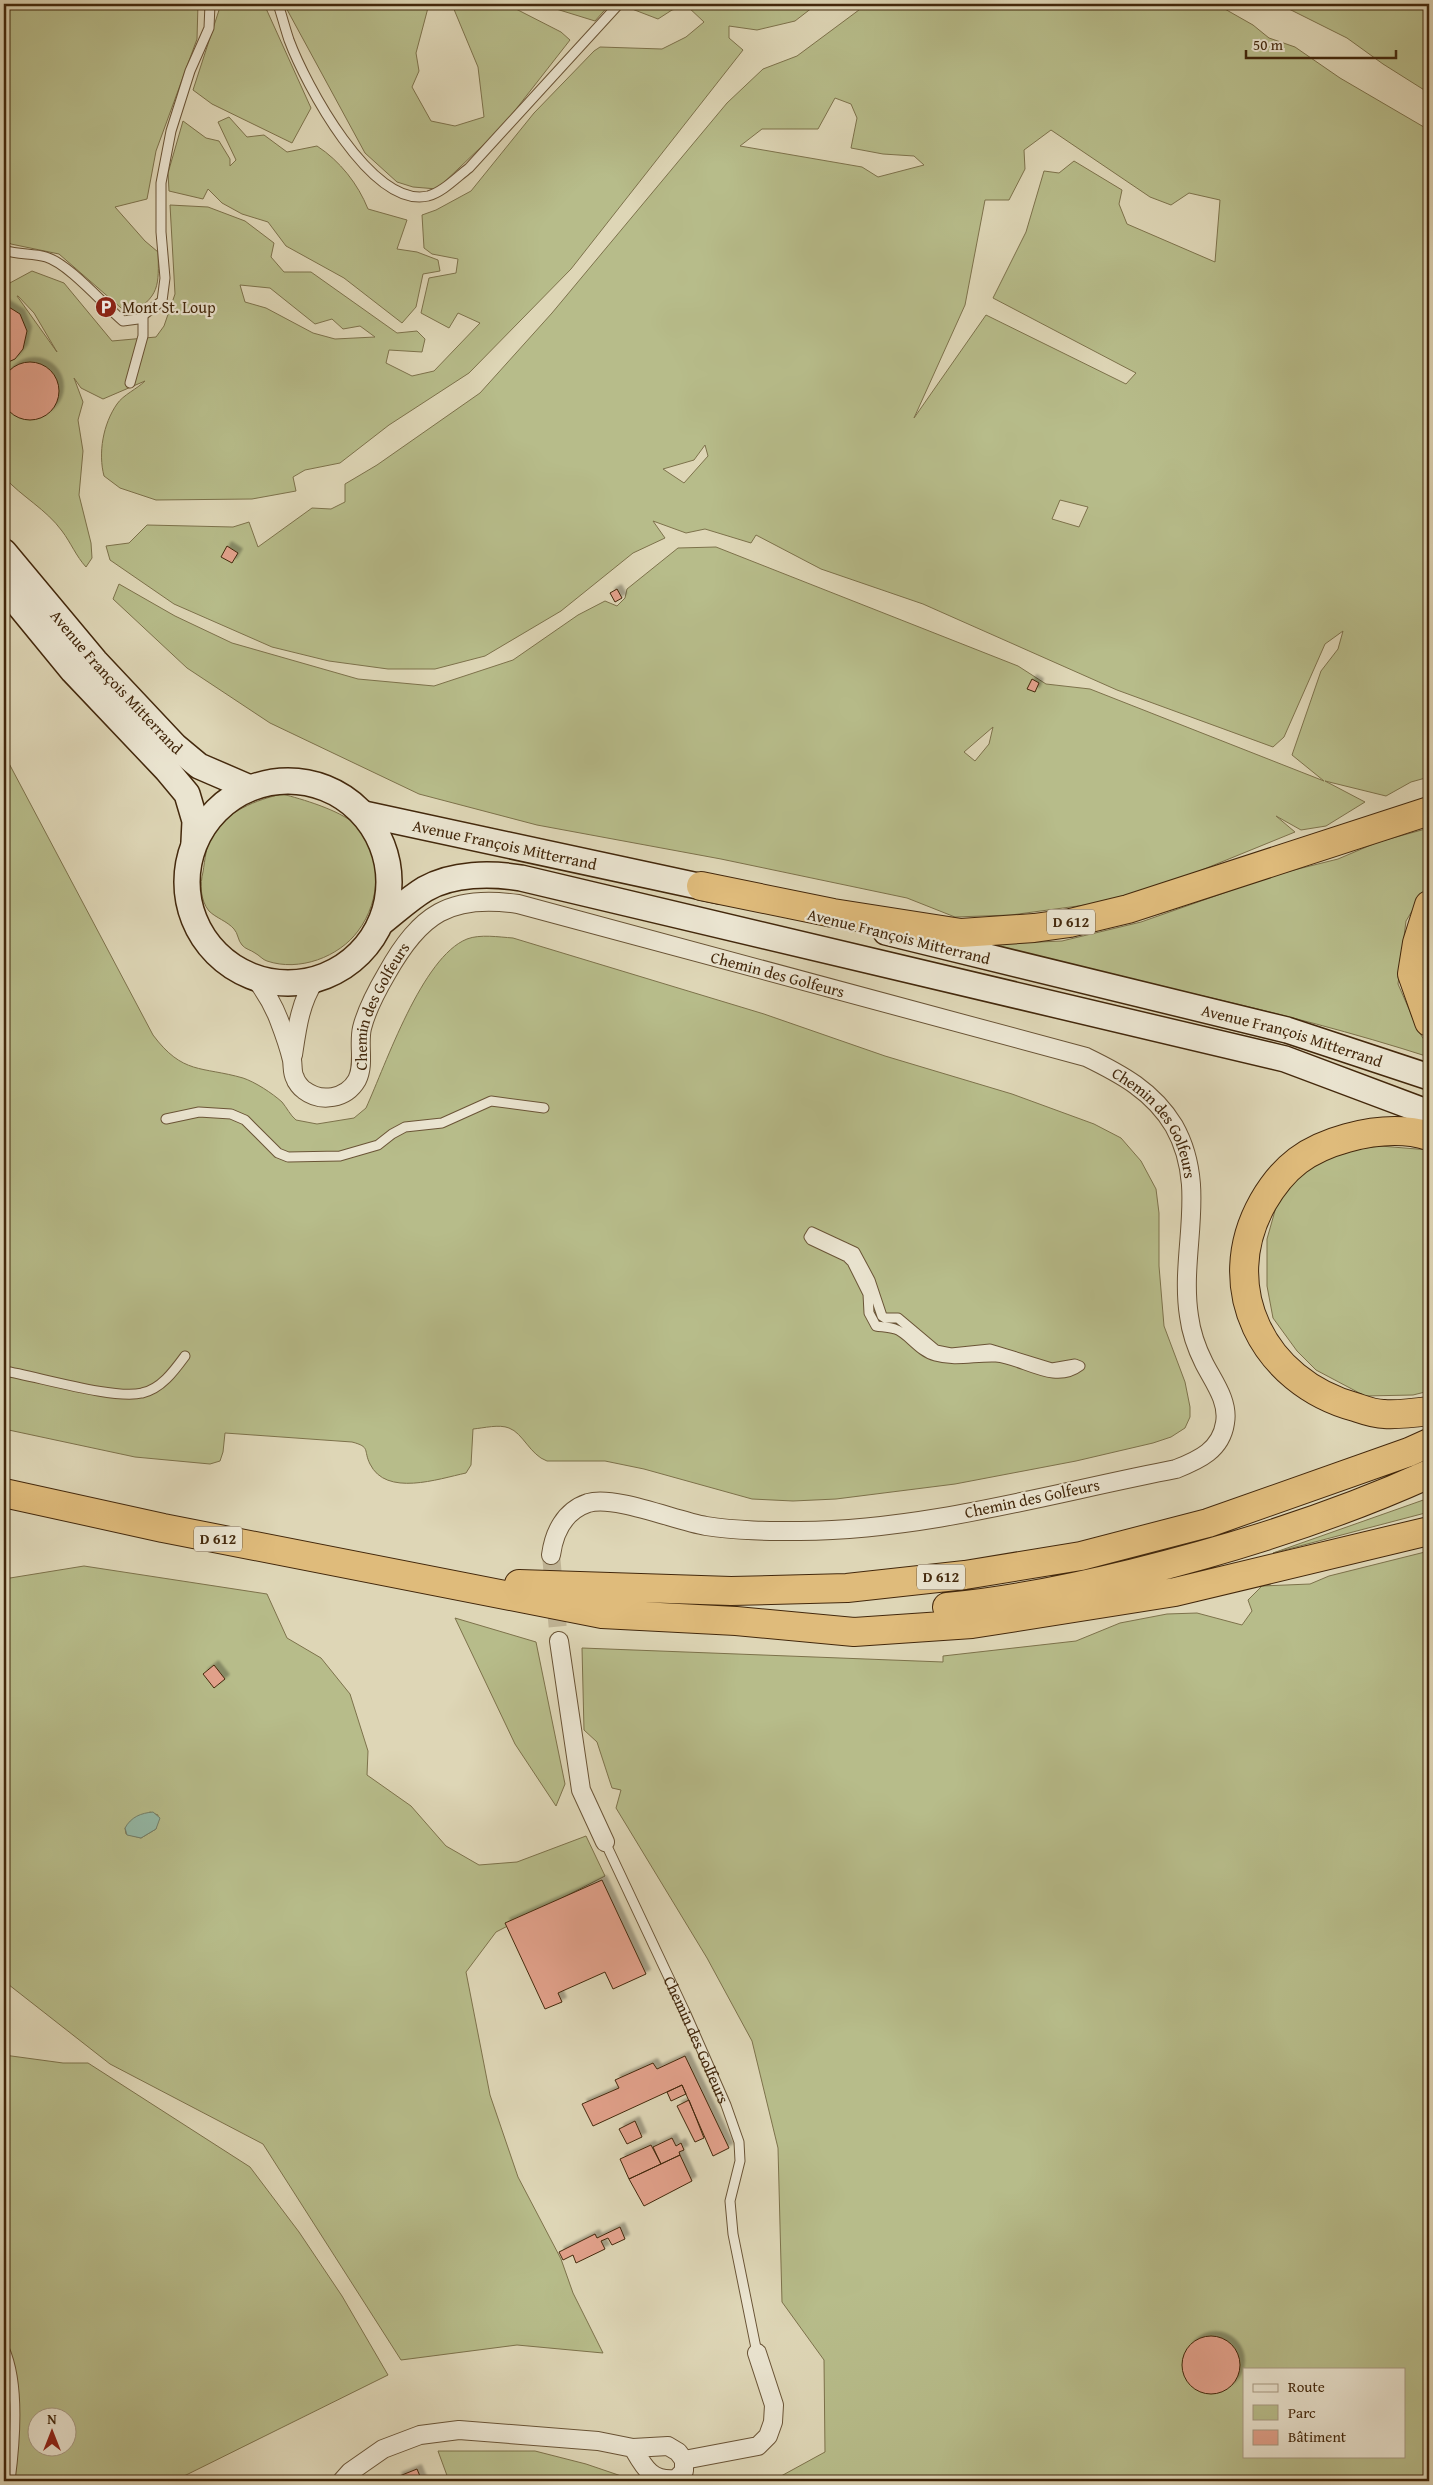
<svg xmlns="http://www.w3.org/2000/svg" width="1433" height="2485" font-family="'Gentium Book Plus',serif">
<defs>
<filter id="shadow"><feDropShadow dx="4.5" dy="-4.5" stdDeviation="1" flood-color="#0004"/></filter>
</defs>
<rect width="100%" height="100%" fill="#ded6b6"/>
<filter id="stains"><feTurbulence type="fractalNoise" baseFrequency=".004" numOctaves="4"/><feColorMatrix values="0 0 0 0 .2 0 0 0 0 .09 0 0 0 0 .02 0 0 0 .5 -.17"/></filter>
<radialGradient id="worn" r=".72"><stop offset=".6" stop-color="#630" stop-opacity="0"/><stop offset="1" stop-color="#630" stop-opacity=".3"/></radialGradient>
<path fill="#b7bc8a" stroke="#7d724b" fill-rule="evenodd" d="M4,4H198L197,39L156,151L147,199L115,207L145,241L158,252C159,285 160,298 128,314L59,254L11,244L4,238Z
M221,4H264L311,108L292,143L212,104L193,90Z
M284,4H429L416,53L419,71L412,87L431,121L455,126L484,117L478,67L453,7L455,4H526L516,9L561,32L570,40L502,127L437,189L413,187L397,182L365,153Z
M540,4H610L595,21Z
M637,4H817L795,21L757,30L729,26V38L743,50L571,269L469,373L389,425L340,463L305,470L293,477L296,491L252,499L156,500L120,488L104,476C98,453 103,424 117,404C123,395 137,389 145,381L103,399L81,388L74,378L83,402L78,420L83,451L79,495L91,543L92,558L86,567C76,556 71,543 62,531C46,509 22,497 4,477V279L8,284L32,271L64,283L112,341L156,337L164,326L175,294L170,205L208,207L245,221L274,243L271,257L284,272H311L397,333L417,331L425,339L422,352L389,350L386,363L412,376L434,371L480,323L458,313L449,328L421,313L429,278L456,273L458,259L432,254L424,248L422,215L436,210L471,191L534,113L594,51L600,47L662,49L686,37L704,22L687,6L672,10L658,19L632,9ZM240,285L270,288L315,324L332,319L343,329L360,326L375,337L335,339L313,333L266,308L245,302ZM18,296L34,313L57,352L17,296Z
M867,4H1216L1253,25L1269,38L1295,47L1340,78L1429,130V777L1411,782L1386,796L1325,781L1365,802L1326,826L1301,830L1276,816L1295,832L1165,885L1100,903L1011,915L955,917L907,898L721,859L537,825L419,794L270,723L187,668L113,599L119,584L175,616L232,643L358,679L434,686L513,660L578,615L605,601L617,606L625,598L627,589L678,548L716,547L1018,666L1046,684L1090,689L1324,781L1292,755L1321,671L1338,649L1343,631L1325,644L1284,737L1273,747L1117,690L923,604L821,569L756,535L751,543L705,529L686,533L653,521L665,538L633,553L561,611L485,656L435,669H388L329,661L272,647L174,604L110,560L106,546L129,543L147,525L233,527L249,522L258,547L312,508L331,509L345,502V484L377,465L480,393L552,313L727,103L763,69L797,56ZM835,98L851,104L857,118L851,148L883,154L914,156L924,165L878,177L862,167L740,146L762,129H818ZM1051,130L1150,197L1171,205L1189,193L1220,200L1215,262L1127,224L1119,204L1122,190L1074,161L1059,173L1044,171L1026,232L993,298L1136,373L1126,384L986,315L914,418L965,305L985,200H1009L1025,169L1024,150ZM705,445L708,456L684,483L663,469L694,460ZM1060,500L1088,507L1079,527L1052,519ZM993,727L989,744L975,761L964,752Z
M1279,4H1429V93L1383,64L1347,38Z
M229,117L247,137L264,135L287,152L317,146C340,161 358,184 368,209L407,220L397,249L417,252L438,260L440,271L423,274L416,307L402,323L344,278L286,246L268,222L242,214L222,203L208,189L203,199L169,191L168,173L183,121L206,138L219,141L230,159V166L236,160L218,122Z
M4,754L153,1035C183,1075 201,1066 243,1078C255,1082 272,1093 282,1102C287,1108 290,1115 296,1120L317,1124L354,1118L366,1108C386,1064 422,957 467,939C480,934 499,937 513,938L764,1014L885,1056L1012,1094L1094,1124L1121,1138L1141,1161L1156,1189L1159,1213V1266L1164,1326L1185,1382L1190,1407V1417L1185,1428L1171,1437L1153,1443L1076,1461L955,1484L836,1499L793,1501L752,1499L644,1469L605,1461H547C530,1455 523,1433 509,1428C499,1424 484,1428 473,1429L471,1465L466,1473C438,1479 386,1497 370,1464C363,1450 371,1447 352,1442L225,1433L223,1452L220,1461L210,1464L135,1457L4,1429Z
M282,794C302,799 339,810 355,824C384,852 381,901 358,931C339,957 299,972 267,961C263,960 259,955 255,953C251,950 245,949 242,945C238,941 238,933 234,929C227,921 216,918 209,911C200,900 200,884 203,872C205,860 206,845 212,835C227,811 256,800 282,794Z
M1429,828V883L1406,921L1398,984L1419,1032L1429,1047V1057C1280,1009 1125,979 972,945L1062,941L1141,922L1278,874L1338,859L1378,842Z
M1380,1146L1429,1150V1391L1413,1395L1365,1396L1316,1370L1297,1351L1273,1318L1267,1286V1239L1278,1200L1306,1167L1343,1151Z
M1429,1498V1512L1273,1553Z
M1429,1551V2481H772L825,2452L824,2360L782,2302L778,2148L752,2041L707,1958L616,1808L621,1790L612,1788L597,1742L584,1730L582,1648L943,1662V1656L1076,1641L1120,1623L1167,1614L1197,1613L1242,1625L1252,1611L1248,1600L1262,1586L1310,1584L1329,1576ZM1244,2369H1404V2456H1244Z
M84,1566L267,1594L287,1638L321,1658L350,1694L368,1751L367,1775L411,1806L446,1846L479,1865L517,1862L586,1836L605,1876L496,1932L466,1972L490,2095L518,2177L561,2259L573,2293L603,2353L517,2345L401,2360L263,2144L110,2064L4,1981V1579ZM150,1812L158,1815L156,1829L141,1838L126,1834L125,1828Z
M455,1618L536,1642L565,1784L556,1806L515,1744Z
M4,2055L63,2063H88L250,2167L299,2232L342,2296L388,2375L174,2481H4ZM38,2418H68V2448H38Z
M438,2451H535L586,2464L636,2481H449Z"/>
<path fill="#94baa8" stroke="#74806a" d="M153,1812L160,1818L156,1829L141,1838L127,1835L125,1828C131,1817 141,1813 153,1812Z"/>
<path fill="#e2a18b" stroke="#43280c" filter="url(#shadow)" d="M4,304L20,314L27,331L23,349L15,359L4,364Z
M1 391a29 29 0 1 1 58 0a29 29 0 1 1-58 0Z
M227,546L238,553L232,563L221,557Z
M617,589L622,598L615,602L610,593Z
M1032,679L1039,683L1035,692L1027,689Z
M214,1665L225,1679L214,1688L203,1674Z
M602,1880L646,1974L613,1989L605,1972L558,1993L562,2002L545,2009L505,1923Z
M685,2056L729,2148L713,2156L682,2085L593,2126L582,2104L619,2088L615,2080L653,2063L657,2069Z
M682,2085L686,2094L671,2101L667,2092Z
M689,2100L704,2138L695,2142L677,2106Z
M635,2121L642,2137L627,2144L619,2129Z
M672,2138L676,2146L681,2143L684,2150L679,2152L680,2155L661,2164L653,2147Z
M651,2145L661,2164L629,2179L620,2159Z
M680,2155L692,2181L644,2206L629,2179Z
M620,2227L625,2239L612,2245L608,2238L601,2241L605,2249L576,2263L573,2255L563,2260L559,2252L595,2234L597,2238Z
M1182 2365a29 29 0 1 1 58 0a29 29 0 1 1-58 0Z
M417,2469L422,2481H399L397,2477Z"/>
<g fill="none" stroke-linecap="round" stroke-linejoin="round">
<path stroke="#bfb394" stroke-width="18" stroke-dasharray="18 9" stroke-linecap="butt" d="M551,1555L559,1641"/>
<g stroke="#6a5436" stroke-width="11">
<g id="service">
<path d="M278,4C282,16 285,28 289,40C305,83 371,209 428,196C443,192 457,177 469,168L619,4"/>
<path d="M4,250C18,255 32,253 46,257C69,264 103,304 123,321L138,319L162,301L165,278L161,232V183L171,131L190,71L209,28L210,4"/>
<path d="M130,383L143,336V315"/>
<path d="M166,1119L199,1112L231,1114L245,1120L278,1153L288,1157L340,1156L378,1145L392,1134L405,1127L442,1123L491,1101L544,1108"/>
<path d="M812,1232L855,1252L870,1280L882,1316L885,1318H898L936,1350L951,1353L990,1349L1052,1368L1075,1364L1080,1366C1054,1386 1023,1359 996,1357C975,1356 956,1362 935,1356C919,1352 907,1332 895,1329C889,1327 882,1327 876,1326L869,1313L868,1294L852,1262L847,1257L811,1240L809,1237Z"/>
<path d="M4,1371C36,1376 114,1400 142,1393C161,1389 174,1371 185,1356"/>
<path id="s1" d="M605,1842L686,2014L726,2105L739,2142L740,2161L730,2201L733,2234L757,2353"/>
<path d="M4,2348C20,2383 15,2443 10,2481"/>
</g>
</g>
<g stroke="#6a5436" stroke-width="20">
<g id="minor">
<path id="s2" d="M255,978C265,991 273,1004 279,1020C284,1033 289,1047 292,1060C293,1066 292,1073 295,1078C296,1082 301,1088 304,1090C321,1103 346,1099 357,1080C365,1064 358,1045 362,1028C367,1008 377,990 387,973C420,914 450,894 518,904L1086,1057C1121,1074 1153,1091 1174,1126C1209,1188 1179,1251 1189,1316C1191,1332 1197,1349 1204,1363C1213,1381 1229,1401 1225,1423C1221,1450 1199,1460 1176,1469C1052,1493 927,1530 800,1531C769,1531 737,1531 706,1526C676,1521 615,1495 588,1503C564,1511 554,1533 551,1555"/>
<path d="M293,1055C297,1028 300,1003 315,980"/>
<path d="M559,1641L581,1790L605,1842"/>
<path d="M684,2460L758,2446L768,2436L773,2422L774,2405L757,2353"/>
<path d="M342,2481L350,2472L383,2449L420,2435L459,2430L598,2441L633,2448L668,2446L678,2452L684,2460V2471L676,2479C651,2482 644,2467 633,2448"/>
</g>
</g>
<g stroke="#43280c" stroke-width="28">
<g id="secondary">
<path id="s3" d="M4,552L95,661L175,746L199,766L250,788"/>
<path d="M4,587L73,671L167,770L187,794L195,821L194,842"/>
<circle cx="288" cy="882" r="101"/>
<path id="s4" d="M364,814L721,891"/>
<path d="M382,922C396,911 410,898 425,889C453,873 491,873 521,878L1285,1059L1429,1113"/>
<path id="s5" d="M886,932L1287,1030L1429,1077"/>
</g>
</g>
<g stroke="#43280c" stroke-width="30">
<path id="trunk" d="M701,886L833,913L961,933L1034,928L1070,923L1128,909L1429,811
M1429,905L1417,943L1412,974L1429,1022
M1429,1136C1403,1128 1373,1131 1347,1138C1307,1149 1284,1166 1263,1202C1215,1287 1263,1382 1355,1407C1364,1410 1374,1414 1384,1414C1399,1415 1414,1413 1429,1411
M4,1493L163,1528L602,1614L736,1621L854,1632L972,1624L1175,1592L1429,1531
M519,1584L731,1591L847,1588L965,1575L1081,1556L1208,1523L1409,1452L1429,1443
M947,1607C1010,1601 1073,1588 1134,1573C1235,1548 1334,1517 1429,1474"/>
</g>
<use href="#service" stroke="#eae4d0" stroke-width="9"/>
<use href="#minor" stroke="#eae4d0" stroke-width="18"/>
<use href="#secondary" stroke="#eae4d0" stroke-width="25"/>
<use href="#trunk" stroke="#dfbb7b" stroke-width="28"/>
</g>
<defs>
<g id="parking-disc" transform="scale(1.125)"><circle r="9.5" fill="#8f2418" stroke="#eae4d0"/><path d="M-3.5-5.5H1a3.5 3.5 0 0 1 0 7H-1V5.5H-3.5ZM-1-3.4V-.6H.8a1.4 1.4 0 0 0 0-2.8Z" fill="#fff"/></g>
</defs>
<g fill-rule="evenodd">
<use href="#parking-disc" x="106" y="307"/>
</g>
<g text-anchor="middle" stroke-width="4.5" stroke-linejoin="round" paint-order="stroke">
<g fill="#eae4d0" stroke="#756047" stroke-width="1">
<rect x="1047" y="909.5" width="48" height="25" rx="4"/>
<rect x="194" y="1526.5" width="48" height="25" rx="4"/>
<rect x="917" y="1564.5" width="48" height="25" rx="4"/>
</g>
<g font-size="15" font-weight="bold" fill="#43280c">
<text x="1071" y="927">D 612</text>
<text x="218" y="1544">D 612</text>
<text x="941" y="1582">D 612</text>
</g>
<g font-size="16" fill="#43280c" stroke="#eae4d0" text-anchor="start">
<text x="122" y="313">Mont St. Loup</text>
</g>
<g font-size="16" fill="#43280c" stroke="#eae4d0">
<text dy="6" stroke="none"><textPath href="#s3" startOffset="172">Avenue François Mitterrand</textPath></text>
<text dy="6" stroke="none"><textPath href="#s4" startOffset="144">Avenue François Mitterrand</textPath></text>
<text transform="translate(899 936) rotate(14)" y="6">Avenue François Mitterrand</text>
<text dy="6" stroke="none"><textPath href="#s2" startOffset="729">Chemin des Golfeurs</textPath></text>
<text dy="6" stroke="none"><textPath href="#s2" startOffset="264">Chemin des Golfeurs</textPath></text>
<text dy="6" stroke="none"><textPath href="#s5" startOffset="419">Avenue François Mitterrand</textPath></text>
<text dy="6" stroke="none"><textPath href="#s2" startOffset="1148">Chemin des Golfeurs</textPath></text>
<text transform="translate(1032 1498) rotate(-12)" y="6">Chemin des Golfeurs</text>
<text dy="6" stroke="none"><textPath href="#s1" startOffset="218">Chemin des Golfeurs</textPath></text>
</g>
</g>
<rect width="1433" height="2485" fill="none" stroke="#ded6b6" stroke-width="20"/>
<rect x="5" y="5" width="1423" height="2475" fill="none" stroke="#43280c" stroke-width="2.5"/>
<rect x="10" y="10" width="1413" height="2465" fill="none" stroke="#43280c"/>
<rect x="1243" y="2368" width="162" height="90" fill="#eae4d0" stroke="#a79982"/>
<rect x="1253" y="2384" width="25" height="8" fill="#eae4d0" stroke="#a79982"/>
<text x="1288" y="2392" font-size="15" fill="#43280c">Route</text>
<rect x="1253" y="2405" width="25" height="15" fill="#b7bc8a" stroke="#a79982"/>
<text x="1288" y="2418" font-size="15" fill="#43280c">Parc</text>
<rect x="1253" y="2430" width="25" height="15" fill="#e2a18b" stroke="#a79982"/>
<text x="1288" y="2442" font-size="15" fill="#43280c">Bâtiment</text>
<g transform="translate(52 2432)"><circle r="24" fill="#eae4d0" stroke="#a79982"/>
<path d="M0-4L9 19L0 12L-9 19Z" fill="#8f2418"/>
<text y="-8" font-size="14" font-weight="bold" text-anchor="middle" fill="#43280c">N</text>
</g>
<path d="M1246 50v8h150v-8" fill="none" stroke="#43280c" stroke-width="2.5"/>
<text x="1253" y="50" font-size="15" fill="#43280c" stroke="#eae4d0" stroke-width="4" paint-order="stroke">50 m</text>
<rect width="100%" height="100%" filter="url(#stains)"/>
<rect width="100%" height="100%" fill="url(#worn)"/>
</svg>
